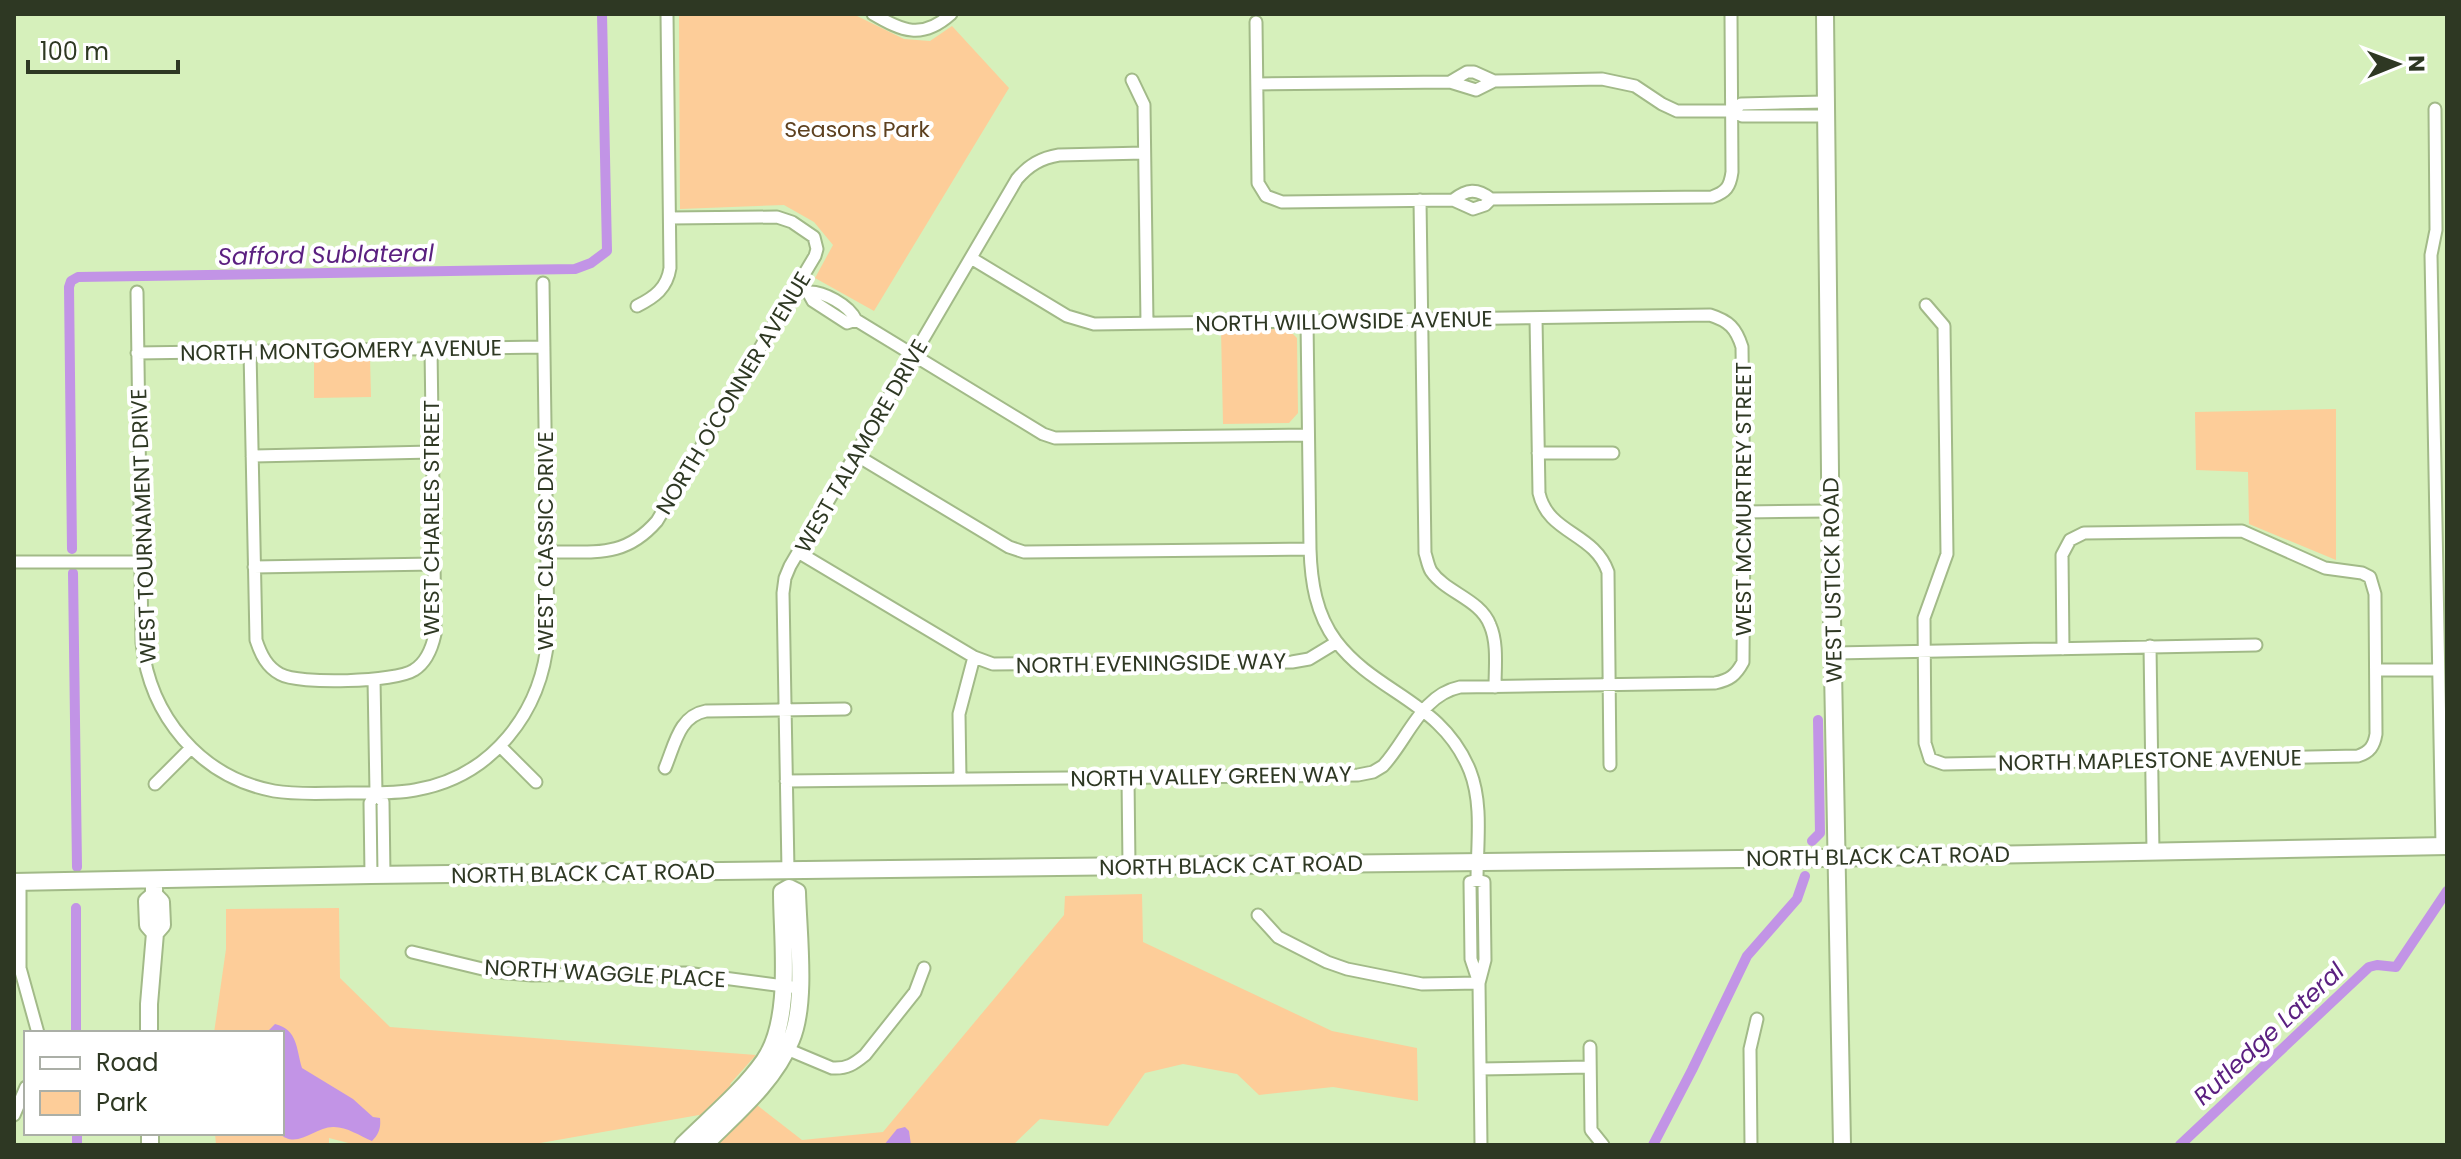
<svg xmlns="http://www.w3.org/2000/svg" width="2461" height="1159" font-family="Poppins,sans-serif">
<rect width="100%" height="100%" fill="#d6f0bb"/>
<path fill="#fdcd99" d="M679,14H853L904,39L930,41L952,26L1009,88L874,311L815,278L833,245L814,222L784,205L680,209Z
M1288,329L1297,338L1298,413L1289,423L1223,424L1221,330Z
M370,358L371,397L314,398V359Z
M2336,409V560L2249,524L2248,472L2196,470L2195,412Z
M1142,894L1143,942L1332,1031L1417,1048L1418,1101L1333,1087L1259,1095L1237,1074L1183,1064L1145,1073L1108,1126L1040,1119L1013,1145H717L723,1138L699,1115L529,1145H356L329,1138V1145H216L215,1133H282V1033H214L226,949V909L339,908L340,978L390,1027L756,1055L730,1084L802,1140L883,1132L1064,915L1065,896Z"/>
<path fill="#c294e6" d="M275,1024C298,1030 296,1048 302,1068L353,1099L373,1117L380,1118C381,1128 379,1134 372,1141C360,1136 347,1127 334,1127C315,1126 297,1151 279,1133H282V1033H266Z
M905,1127L909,1131L911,1145H884L897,1129Z"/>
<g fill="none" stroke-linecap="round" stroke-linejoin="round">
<path stroke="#c294e6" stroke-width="10" d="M72,549L69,287L71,281L78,277L575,269L591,263L607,251L602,14
M73,573L77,867
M1812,841L1820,833L1818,720
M76,1033V908
M77,1133V1145
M1653,1145L1692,1070L1747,956L1797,899L1805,876
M2180,1145L2369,967L2377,965L2396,967L2447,891"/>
<g stroke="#a2ba88" stroke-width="15">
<path id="street" d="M873,14C902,31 922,40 951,14
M1256,22L1258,183L1266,196L1282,202L1453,200L1473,209L1485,205L1491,199
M1132,80L1144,105L1147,323
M1450,82L1467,72H1474L1494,81L1602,79L1635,86L1662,104L1677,111H1733
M1257,84L1450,82L1476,90L1494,81
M1825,102L1741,104L1733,111L1742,116H1825
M2435,109L2436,230L2431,255L2442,846
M1420,200L1425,553C1427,559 1428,566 1431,571C1446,593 1480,599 1490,625C1498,643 1495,667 1495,687
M1453,200C1467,189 1477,188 1491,199L1712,197C1726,192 1730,187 1732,172L1731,15
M137,292L142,643C150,716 200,777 274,791C298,795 323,793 348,793C370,793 393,794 415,790C492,777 542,712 548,637L543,283
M1926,305L1944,326L1947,554L1924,618L1925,743L1930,759L1944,764L2358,756C2370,752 2374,746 2376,734L2375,594L2370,577L2362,573L2325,568L2242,531L2084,533L2070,540L2062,555L2063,649
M637,306C655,297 667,288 670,268L667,14
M1536,318L1539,493C1548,534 1594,532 1608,572L1610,765
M856,320L847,323L813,301L808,292C823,291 849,305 856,320L1043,434L1055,438L1308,435
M1307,321L1310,549C1311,582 1316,614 1336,641C1376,694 1442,701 1470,771C1483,804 1477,844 1477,880
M250,351L256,640C261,655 267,667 280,674C299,685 396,682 414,670C427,662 432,648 435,634L431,349
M137,353L544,347
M1538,453H1613
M856,455L1009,547L1024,552L1310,549
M252,456L432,452
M1744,512L1831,511
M547,552C594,551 624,559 657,521L815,256L817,249L814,237L792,222L777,217L670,218
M798,552L974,657L993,664L1292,662L1309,659L1337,642
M14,562H141
M254,567L434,564
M2150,646L2153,852
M1834,653L2256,645
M2376,670H2433
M500,746L536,782
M665,768C675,744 679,716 706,711L845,709
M1128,778L1129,866
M960,779L959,714L974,657
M786,781L1358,775L1373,772L1383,766C1408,739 1421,695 1460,687L1715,683C1730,680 1736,675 1743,662L1744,512L1742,347C1736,328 1729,321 1710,315L1094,324L1067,316L971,258
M155,784L191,748
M376,793L383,802L384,875
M788,870L783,593L785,578L790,566L1017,179C1029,165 1041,158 1059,155L1144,153
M371,875L370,803L376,793L374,679
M20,882V968L38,1033
M1258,915L1278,937L1327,962L1347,969L1422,984L1479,983
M412,952L495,972L532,975L686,973L799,988
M1479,983L1471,959L1470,882L1477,880L1484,882L1485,960L1479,983L1481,1145
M782,1047L832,1068C847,1069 854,1064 865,1055L915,992L924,968
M1590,1047L1591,1130L1603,1145
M1480,1069L1589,1067
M14,1115L26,1087
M1751,1145L1750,1049L1757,1019"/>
</g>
<g stroke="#a2ba88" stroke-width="20">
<path id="secondary" d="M1825,14L1831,564L1842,1145
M154,880V895L161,902L162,925L155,933L148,925L147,901L154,895
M14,882L371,875L1820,858L2447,846
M149,1033V1004L155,933
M150,1133V1145
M683,1145C709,1119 743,1091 764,1061C793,1020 782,941 782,892L789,888L797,892C798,933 807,1003 791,1040C774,1082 735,1114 704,1145"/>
</g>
<use href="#street" stroke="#fff" stroke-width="11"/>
<use href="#secondary" stroke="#fff" stroke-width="16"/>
</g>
<g text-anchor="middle" stroke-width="8" stroke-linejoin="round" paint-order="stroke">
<g font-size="22" fill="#5d4120" stroke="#fff">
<text x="857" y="137">Seasons Park</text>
</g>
<g font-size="22" fill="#2e3823" stroke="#fff">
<text transform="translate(1344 321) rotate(-1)" y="8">NORTH WILLOWSIDE AVENUE</text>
<text transform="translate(341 350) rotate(-1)" y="8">NORTH MONTGOMERY AVENUE</text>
<text transform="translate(733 393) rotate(-59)" y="8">NORTH O'CONNER AVENUE</text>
<text transform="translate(861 446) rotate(-60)" y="8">WEST TALAMORE DRIVE</text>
<text transform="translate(1743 499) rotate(-90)" y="8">WEST MCMURTREY STREET</text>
<text transform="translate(431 518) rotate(-90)" y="8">WEST CHARLES STREET</text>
<text transform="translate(143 526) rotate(-92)" y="8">WEST TOURNAMENT DRIVE</text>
<text transform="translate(545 541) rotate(-90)" y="8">WEST CLASSIC DRIVE</text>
<text transform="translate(1832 580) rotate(-91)" y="8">WEST USTICK ROAD</text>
<text transform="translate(1151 663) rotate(-1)" y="8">NORTH EVENINGSIDE WAY</text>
<text transform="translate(2150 760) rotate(-1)" y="8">NORTH MAPLESTONE AVENUE</text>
<text transform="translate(1211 776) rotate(-1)" y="8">NORTH VALLEY GREEN WAY</text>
<text transform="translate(1878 856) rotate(-1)" y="8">NORTH BLACK CAT ROAD</text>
<text transform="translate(1231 865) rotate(-1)" y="8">NORTH BLACK CAT ROAD</text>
<text transform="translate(583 873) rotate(-1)" y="8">NORTH BLACK CAT ROAD</text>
<text transform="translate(605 973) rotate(3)" y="8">NORTH WAGGLE PLACE</text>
</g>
<g font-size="24" font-style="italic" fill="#5b2080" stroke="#fff">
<text transform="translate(326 255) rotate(-1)" y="8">Safford Sublateral</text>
<text transform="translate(2269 1034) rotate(-43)" y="8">Rutledge Lateral</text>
</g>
</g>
<rect width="2461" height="1159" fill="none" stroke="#2e3823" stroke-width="32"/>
<rect x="24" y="1031" width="260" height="104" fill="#ffffff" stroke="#abafa7" stroke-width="2"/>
<rect x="40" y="1057" width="40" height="12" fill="#ffffff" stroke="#abafa7" stroke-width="2"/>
<text x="96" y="1071" font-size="24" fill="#2e3823">Road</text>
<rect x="40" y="1091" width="40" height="24" fill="#fdcd99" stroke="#abafa7" stroke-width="2"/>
<text x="96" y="1111" font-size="24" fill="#2e3823">Park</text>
<g transform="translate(2397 64) rotate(89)" stroke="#ffffff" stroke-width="6" paint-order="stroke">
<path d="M0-6L14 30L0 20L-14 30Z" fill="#2e3823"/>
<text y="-12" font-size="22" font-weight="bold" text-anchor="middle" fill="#2e3823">N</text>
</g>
<path d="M28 60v12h150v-12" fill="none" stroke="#2e3823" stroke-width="4"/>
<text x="40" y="60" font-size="24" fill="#2e3823" stroke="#ffffff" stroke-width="6" paint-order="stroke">100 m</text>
</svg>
